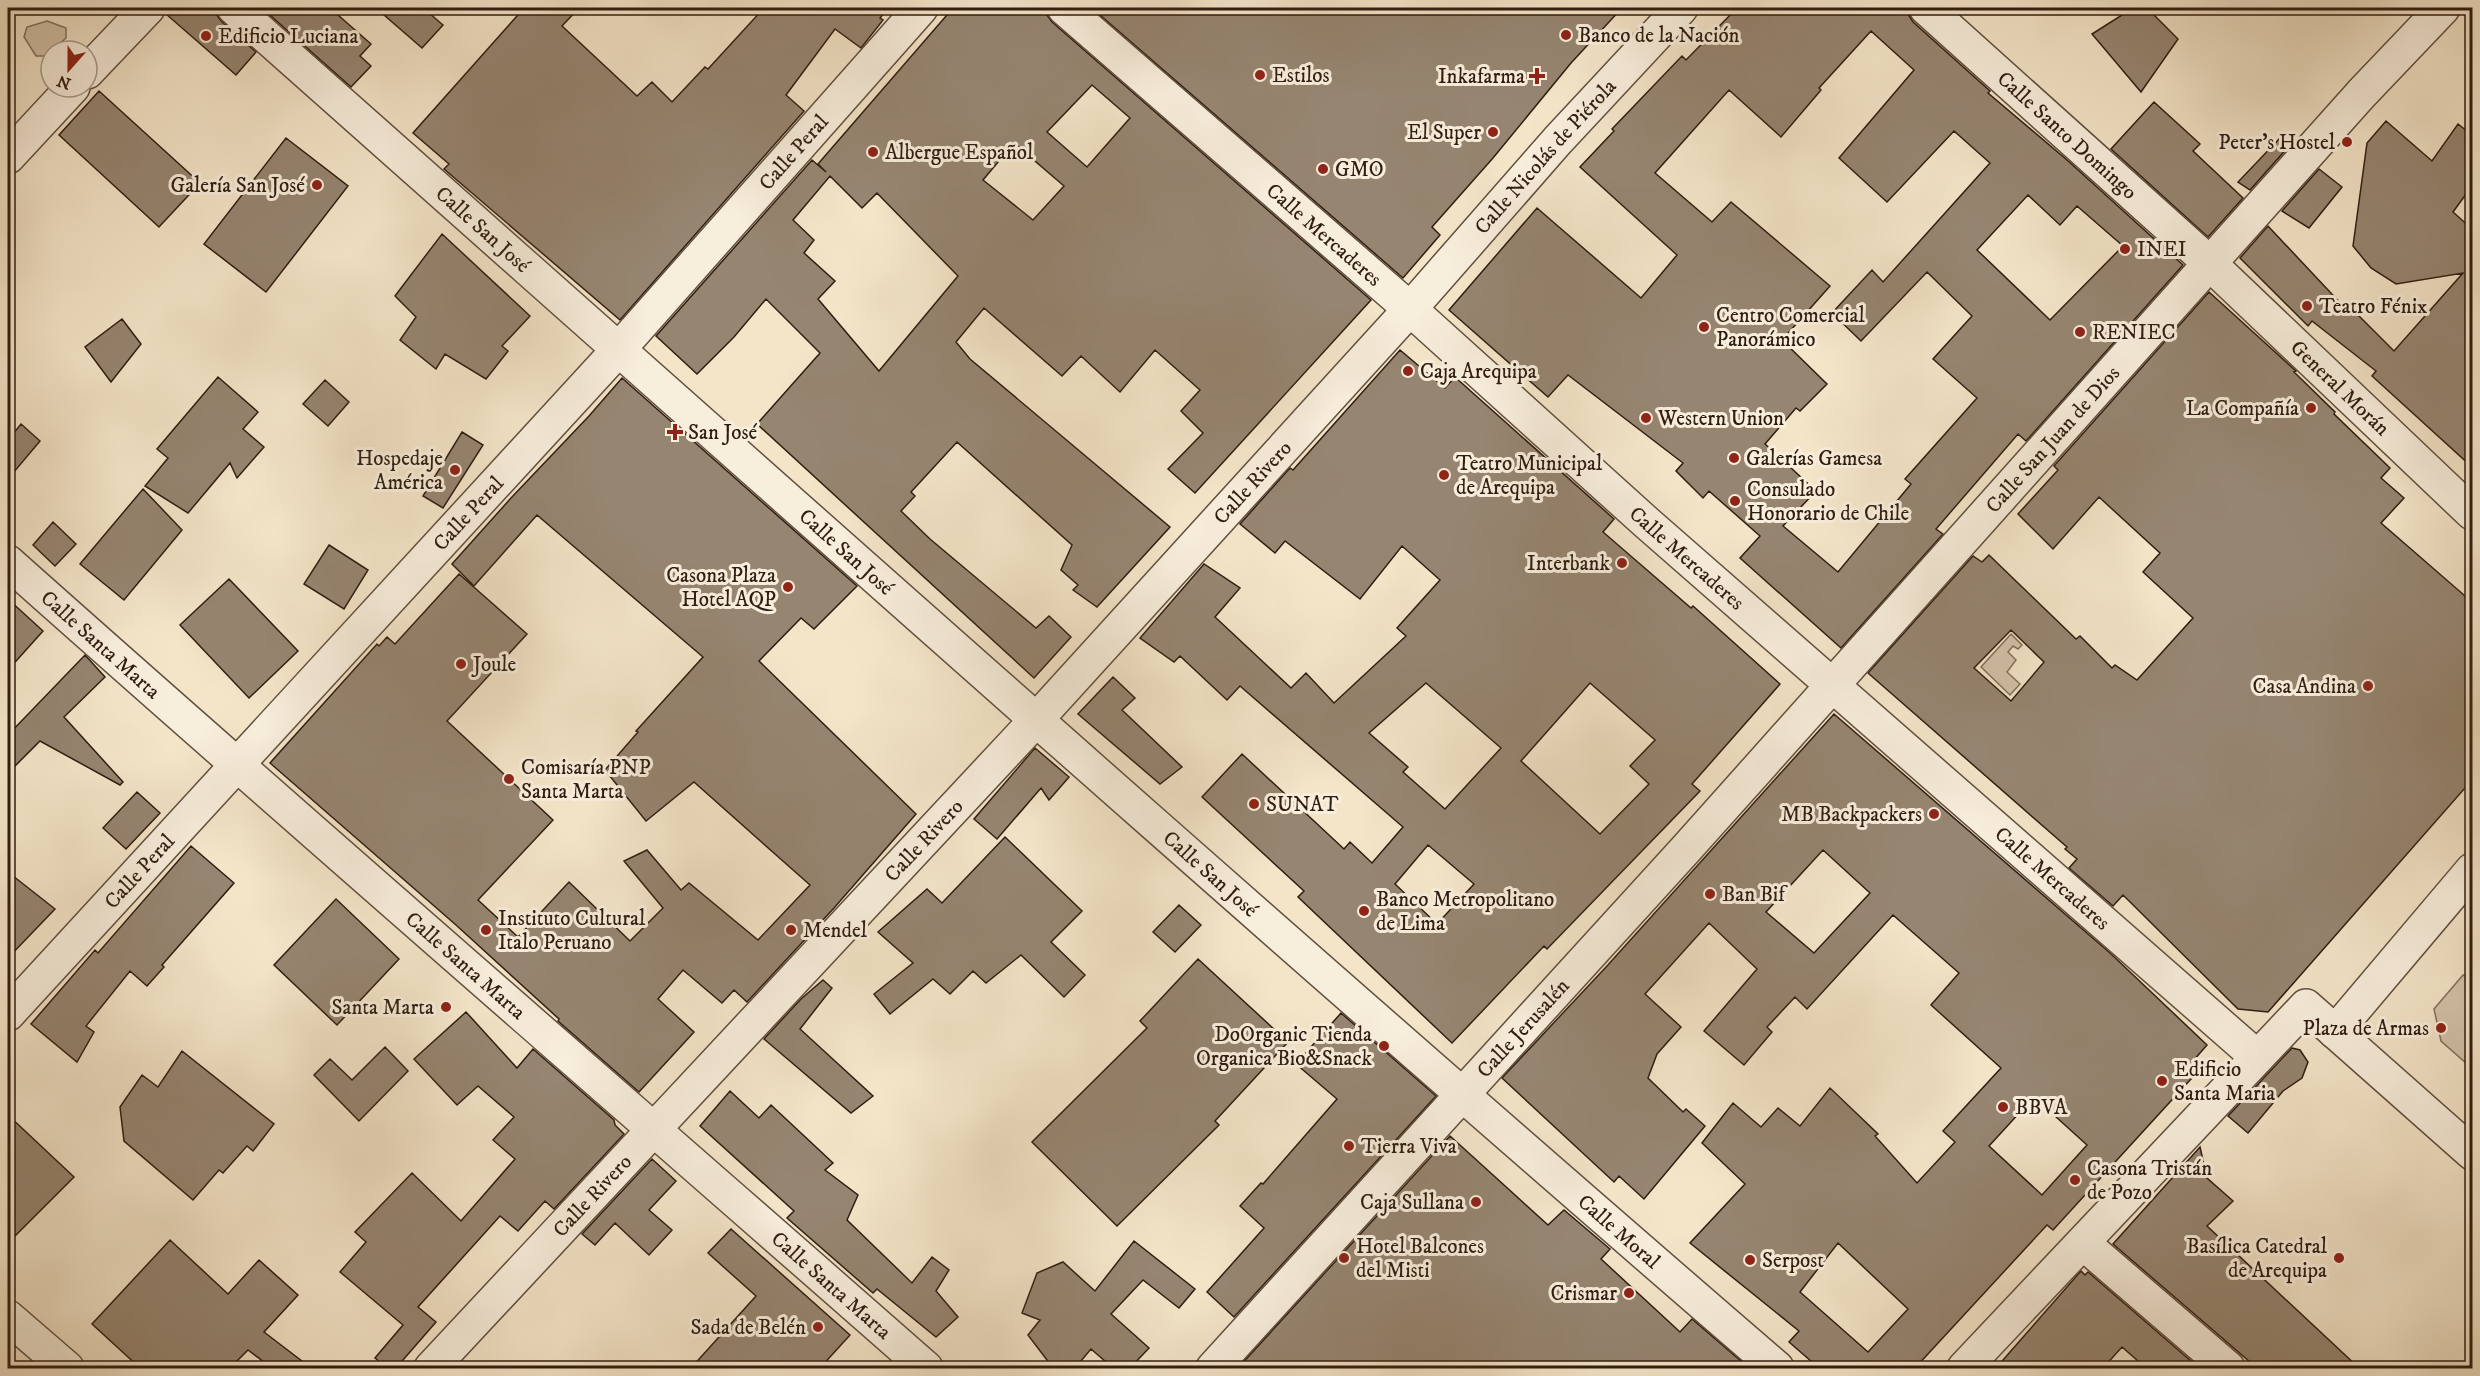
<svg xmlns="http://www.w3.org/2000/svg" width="2480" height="1376" font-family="'IM FELL DW Pica',serif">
<rect width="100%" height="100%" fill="#f4e5c9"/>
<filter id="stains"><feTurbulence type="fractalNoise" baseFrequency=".00333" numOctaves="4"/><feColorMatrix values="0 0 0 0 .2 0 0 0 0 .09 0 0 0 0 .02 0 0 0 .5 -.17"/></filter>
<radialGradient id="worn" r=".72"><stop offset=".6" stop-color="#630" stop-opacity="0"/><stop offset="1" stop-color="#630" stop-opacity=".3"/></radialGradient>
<path fill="#d3c3aa" stroke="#82705e" stroke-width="1.5" d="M47,21L66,28V38L47,56H36L24,37L27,27Z
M2011,634L2022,645L2018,649L2013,646L2008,652L2016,660L2007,672L2020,684L2010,695L1981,667Z
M2463,975L2472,980V1060L2466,1063L2441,1041L2434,1009Z"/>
<path fill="#968571" stroke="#301d11" stroke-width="1.5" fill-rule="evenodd" d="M166,8H216V14L222,22L256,52L236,75L166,14Z
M262,8H330L371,44L360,56L371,66L351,87Z
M376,8H423L443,25L422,48Z
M524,8H579L562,26L637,96L652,82L672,102L705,67L708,69L764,8H888L880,18L883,20L861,48L835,29L786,95L804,111L620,320L444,169L449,164L413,133Z
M953,8H1046L1047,15L1052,22L1371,300L1195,493L1168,469L1203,433L1181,411L1200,390L1155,350L1120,392L1081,356L1062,376L984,308L956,342L970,359L1170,527L1097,607L1073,590L1078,585L1061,570L1072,545L957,442L911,492L915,496L901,511L930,539L1036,628L1049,616L1071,637L1034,678L757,424L820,353L766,299L734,337L697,374L656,336L812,160L826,172L818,164ZM1092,85L1130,118L1087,167L1047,132ZM1014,143L1064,186L1033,220L983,180ZM830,176L862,208L877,193L958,276L879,371L818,299L835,281L804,253L814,240L793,220Z
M1092,8H1622L1571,63L1493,158L1432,227L1440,235L1403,278Z
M1737,8H1908V14L1913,22L1990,91L1988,93L2067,160L2183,265L2026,441L2018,434L1936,529L1943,534L1841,648L1740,558L1760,536L1709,491L1703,498L1676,471L1683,463L1568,375L1548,397L1449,310L1537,208L1641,298L1677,255L1580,167L1614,131L1612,129L1682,56L1686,60ZM1871,31L1914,70L1839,158L1887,202L1954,131L1990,163L1883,282L1872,270L1832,313L1861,341L1927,272L1972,316L1933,359L1977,398L1905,479L1911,484L1838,572L1783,526L1816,491L1765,444L1796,408L1800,411L1827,384L1782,340L1830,286L1731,202L1712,222L1655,173L1729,90L1781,137L1821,90L1819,88ZM2028,195L2060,225L2077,206L2123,246L2050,320L1977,250Z
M2133,8H2147L2178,39L2141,92L2092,34Z
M99,91L200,183L159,227L59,135Z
M2154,102L2200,144L2193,151L2243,198L2208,237L2111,149Z
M2386,121L2432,161L2458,124L2472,135V186L2453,212L2472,229V467L2372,376L2376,371L2312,321L2308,326L2240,258L2268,226L2344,307L2347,304L2394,351L2463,273L2396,284L2371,268L2353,246L2367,143Z
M286,138L348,186L266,292L204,244Z
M2280,138L2290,145L2250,190L2238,182Z
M2319,169L2342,187L2309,228L2282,211Z
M442,234L530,316L502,346L508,351L486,379L445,354L436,369L400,340L416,317L395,296Z
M2209,292L2296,371L2294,372L2335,412L2334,414L2390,468L2381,478L2404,498L2381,523L2472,602V780L2268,1012L2238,1009L2123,895L2113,906L2069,868L2077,859L2065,849L2067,847L1868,673L1973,556L1982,562L1989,555L2076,639L2080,636L2112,668L2115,665L2137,680L2193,618L2143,572L2160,553L2099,497L2053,549L2018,514L2058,470L2054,466ZM2011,630L2044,662L2011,701L1974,668Z
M122,319L141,344L111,382L85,347Z
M1400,350L1445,388L1455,377L1614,519L1603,532L1691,608L1693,606L1780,684L1692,784L1700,791L1547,949L1544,946L1452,1043L1298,897L1304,891L1202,797L1242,754L1344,849L1350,842L1372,863L1403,827L1240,686L1227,700L1180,656L1174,662L1140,638L1204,564L1240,588L1215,617L1291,688L1306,673L1334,703L1406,636L1397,628L1440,580L1402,546L1360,599L1285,541L1275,553L1240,524L1290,468L1293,470ZM1426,683L1501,748L1445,809L1403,772L1408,767L1369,733ZM1590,683L1655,740L1630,766L1649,784L1600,834L1521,761ZM1428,845L1474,884L1437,924L1395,884Z
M218,377L258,412L243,429L264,447L237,478L230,463L188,513L145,486L168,458L157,449Z
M622,378L857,586L814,629L801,618L759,661L916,814L834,908L747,1002L734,990L722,1003L683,970L658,999L694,1032L639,1092L558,1021L559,1019L456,925L270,763L377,644L379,646L387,637L395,644L459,574L527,634L447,721L553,820L478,900L518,937L569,882L630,941L663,908L624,861L647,850L681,890L689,883L758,940L810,885L694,782L646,821L605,770L638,732L636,731L703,657L537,515L474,586L452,564L511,498L589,416Z
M325,380L349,402L328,426L303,404Z
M21,424L40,441L8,479V440Z
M462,432L483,445L443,508L423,496Z
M143,489L182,530L124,600L80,564Z
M53,522L76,544L55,566L33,545Z
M329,545L368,570L344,609L304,584Z
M229,579L298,651L249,698L180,625Z
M8,599L43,631L8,670Z
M85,655L105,677L64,717L123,782L120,785L40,741L8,773V735Z
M1113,677L1135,698L1122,710L1182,767L1160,784L1078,714Z
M1834,714L2110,953L2207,1045L2193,1061L2201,1068L2053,1230L2047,1225L1915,1368H1819L1789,1342L1799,1331L1690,1243L1745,1184L1702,1143L1733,1103L1761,1127L1778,1108L1800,1126L1830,1088L1878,1134L1875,1136L1917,1183L1955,1142L1943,1131L2001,1068L1931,1005L1959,973L1893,915L1807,1009L1795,997L1767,1027L1772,1032L1744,1065L1704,1031L1757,969L1709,923L1645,994L1681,1027L1657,1054L1648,1078L1683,1112L1686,1109L1705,1126L1644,1199L1619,1176L1614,1182L1502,1078L1607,966ZM1823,850L1870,893L1814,953L1766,912ZM2034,1097L2087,1145L2042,1195L1989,1146ZM1838,1243L1908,1309L1868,1352L1800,1292Z
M1035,748L1069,777L1049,800L1041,788L997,839L974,819Z
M137,792L160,813L126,849L103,828Z
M1005,837L1082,911L1051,942L1085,975L1064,997L1021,955L986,983L973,971L950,994L933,979L890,1014L874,994L913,963L878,932L927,889L942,903Z
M191,846L234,883L162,965L164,967L147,986L130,971L86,1026L94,1032L77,1062L31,1024L95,950L98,953Z
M8,872L55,909L8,958Z
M336,899L399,959L337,1025L274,965Z
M1179,905L1201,925L1175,952L1153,932Z
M1198,959L1288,1042L1215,1121L1219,1125L1117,1226L1032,1142L1147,1028L1140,1021Z
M823,980L832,988L800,1029L873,1096L851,1113L764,1039L801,999Z
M466,1012L517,1068L533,1049L614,1120L615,1125L624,1134L554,1209L545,1201L518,1231L500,1216L418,1307L436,1322L396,1368H387L375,1358L403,1325L340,1272L366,1242L355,1232L412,1173L461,1221L515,1159L493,1140L514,1117L478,1086L457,1105L414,1059Z
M1341,1013L1436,1096L1234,1317L1207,1292L1264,1228L1240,1206L1261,1183L1263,1184L1337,1099L1296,1064Z
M385,1047L408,1071L359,1121L314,1075L330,1059L352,1080Z
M2292,1048L2300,1050L2308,1062L2302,1078L2283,1091L2248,1133L2228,1116Z
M182,1051L274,1124L253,1151L247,1146L223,1173L219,1170L193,1200L124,1141L120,1107L142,1075L158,1087Z
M730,1091L759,1118L771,1105L833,1163L825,1170L858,1195L847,1220L912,1283L932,1257L949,1270L936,1291L958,1317L936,1337L877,1289L873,1293L787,1218L794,1211L700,1126Z
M8,1115L74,1177L8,1243Z
M1450,1136L1548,1225L1564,1210L1610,1249L1601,1259L1680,1332L1692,1319L1749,1368H1238Z
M2200,1147L2207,1178L2233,1201L2207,1226L2359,1368H2257L2113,1244Z
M652,1159L676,1181L649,1210L672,1230L649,1255L615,1223L595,1245L582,1234Z
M731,1229L850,1335L820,1368H691L756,1296L708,1253Z
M170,1240L228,1294L259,1260L298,1295L264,1332L311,1368H272L248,1350L230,1368H140L92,1324Z
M1134,1241L1195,1289L1179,1308L1143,1280L1111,1314L1149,1348L1130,1368H1113L1091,1349L1075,1368H1053L1028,1335L1040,1320L1022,1313L1037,1273L1063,1262L1095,1291Z
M2081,1271L2085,1275L2088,1272L2199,1368H2146L2122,1347L2103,1368H1996Z"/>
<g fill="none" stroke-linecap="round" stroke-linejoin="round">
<g stroke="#614f3f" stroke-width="36">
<g id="minor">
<path id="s1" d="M234,8C747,463 1258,920 1777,1368"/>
<path id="s2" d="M1064,8L1410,309L1647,523L2257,1057"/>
<path id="s3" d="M1926,8L2204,258L2472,513"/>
<path d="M87,72L148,8"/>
<path d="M8,157L73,87"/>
<path id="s4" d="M8,562C312,833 620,1099 926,1368"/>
<path id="s5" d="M8,1014L619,349L921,8"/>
<path d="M2335,1032L2472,870"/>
<path d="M2083,1243L2228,1368"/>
<path d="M8,1317L67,1368"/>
<path id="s6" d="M431,1368L1036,720L1410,309L1558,140L1681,8"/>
<path id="s7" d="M1213,1368L1686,849L2362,93L2443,8"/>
<path d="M1964,1368L2306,1006L2472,1153"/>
</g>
</g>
<use href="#minor" stroke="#f8eedc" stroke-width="33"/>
</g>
<g fill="#8f2418" stroke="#f8eedc" stroke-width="2">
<circle cx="1566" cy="35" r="6"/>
<circle cx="206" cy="36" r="6"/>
<circle cx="1260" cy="75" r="6"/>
<path d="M1534 67h6v6h6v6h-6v6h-6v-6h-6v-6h6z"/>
<circle cx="1493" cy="132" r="6"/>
<circle cx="2347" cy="142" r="6"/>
<circle cx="873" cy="152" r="6"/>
<circle cx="1323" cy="169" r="6"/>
<circle cx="317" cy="185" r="6"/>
<circle cx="2125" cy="249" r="6"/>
<circle cx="2307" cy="306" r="6"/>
<circle cx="1704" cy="327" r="6"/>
<circle cx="2080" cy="332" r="6"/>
<circle cx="1408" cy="371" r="6"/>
<circle cx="2311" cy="408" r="6"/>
<circle cx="1646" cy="418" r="6"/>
<path d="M672 423h6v6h6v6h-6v6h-6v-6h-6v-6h6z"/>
<circle cx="1734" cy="458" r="6"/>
<circle cx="455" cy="470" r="6"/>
<circle cx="1444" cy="475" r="6"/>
<circle cx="1735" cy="501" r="6"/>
<circle cx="1622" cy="563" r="6"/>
<circle cx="788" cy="587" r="6"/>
<circle cx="461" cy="664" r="6"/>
<circle cx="2368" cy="686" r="6"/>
<circle cx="509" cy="779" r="6"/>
<circle cx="1254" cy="804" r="6"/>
<circle cx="1934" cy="814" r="6"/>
<circle cx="1710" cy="894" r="6"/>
<circle cx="1364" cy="911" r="6"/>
<circle cx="486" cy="930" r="6"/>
<circle cx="791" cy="930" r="6"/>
<circle cx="446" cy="1007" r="6"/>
<circle cx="2441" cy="1028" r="6"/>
<circle cx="1384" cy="1046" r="6"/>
<circle cx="2162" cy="1081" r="6"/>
<circle cx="2003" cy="1107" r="6"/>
<circle cx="1349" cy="1146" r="6"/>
<circle cx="2075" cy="1180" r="6"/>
<circle cx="1476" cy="1202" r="6"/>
<circle cx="1344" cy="1258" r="6"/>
<circle cx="2339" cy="1258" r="6"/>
<circle cx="1750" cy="1260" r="6"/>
<circle cx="1629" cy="1293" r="6"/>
<circle cx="818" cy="1327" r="6"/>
</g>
<g text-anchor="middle" stroke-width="6" stroke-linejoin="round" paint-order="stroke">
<g font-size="21" fill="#301d11" stroke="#f8eedc" text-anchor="start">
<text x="1578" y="42">Banco de la Nación</text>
<text x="218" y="43">Edificio Luciana</text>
<text x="1272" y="82">Estilos</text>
<text x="1525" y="83" text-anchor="end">Inkafarma</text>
<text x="1481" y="139" text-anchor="end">El Super</text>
<text x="2335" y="149" text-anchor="end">Peter's Hostel</text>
<text x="885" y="159">Albergue Español</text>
<text x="1335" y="176">GMO</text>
<text x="305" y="192" text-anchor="end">Galería San José</text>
<text x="2137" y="256">INEI</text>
<text x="2319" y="313">Teatro Fénix</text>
<text x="1716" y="322">Centro Comercial<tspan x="1716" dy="24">Panorámico</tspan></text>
<text x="2092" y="339">RENIEC</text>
<text x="1420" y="378">Caja Arequipa</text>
<text x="2299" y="415" text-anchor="end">La Compañía</text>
<text x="1658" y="425">Western Union</text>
<text x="688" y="439">San José</text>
<text x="443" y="465" text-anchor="end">Hospedaje<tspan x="443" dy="24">América</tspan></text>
<text x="1746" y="465">Galerías Gamesa</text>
<text x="1456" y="470">Teatro Municipal<tspan x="1456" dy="24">de Arequipa</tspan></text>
<text x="1747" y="496">Consulado<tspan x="1747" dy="24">Honorario de Chile</tspan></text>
<text x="1610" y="570" text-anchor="end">Interbank</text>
<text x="776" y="582" text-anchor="end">Casona Plaza<tspan x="776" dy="24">Hotel AQP</tspan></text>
<text x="473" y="671">Joule</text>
<text x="2356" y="693" text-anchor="end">Casa Andina</text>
<text x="521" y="774">Comisaría PNP<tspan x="521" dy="24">Santa Marta</tspan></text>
<text x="1266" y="811">SUNAT</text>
<text x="1922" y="821" text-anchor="end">MB Backpackers</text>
<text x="1722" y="901">Ban Bif</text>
<text x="1376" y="906">Banco Metropolitano<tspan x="1376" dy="24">de Lima</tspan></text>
<text x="498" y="925">Instituto Cultural<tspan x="498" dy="24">Italo Peruano</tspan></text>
<text x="803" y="937">Mendel</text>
<text x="434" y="1014" text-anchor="end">Santa Marta</text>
<text x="2429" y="1035" text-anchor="end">Plaza de Armas</text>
<text x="1372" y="1041" text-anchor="end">DoOrganic Tienda<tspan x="1372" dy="24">Organica Bio&amp;Snack</tspan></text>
<text x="2174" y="1076">Edificio<tspan x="2174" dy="24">Santa Maria</tspan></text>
<text x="2015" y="1114">BBVA</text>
<text x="1361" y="1153">Tierra Viva</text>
<text x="2087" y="1175">Casona Tristán<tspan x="2087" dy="24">de Pozo</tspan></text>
<text x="1464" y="1209" text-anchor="end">Caja Sullana</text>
<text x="1356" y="1253">Hotel Balcones<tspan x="1356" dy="24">del Misti</tspan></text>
<text x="2327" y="1253" text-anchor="end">Basílica Catedral<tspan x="2327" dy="24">de Arequipa</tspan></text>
<text x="1762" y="1267">Serpost</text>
<text x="1617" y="1300" text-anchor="end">Crismar</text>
<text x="806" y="1334" text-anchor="end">Sada de Belén</text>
</g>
<g font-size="21" fill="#301d11" stroke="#f8eedc">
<text dy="7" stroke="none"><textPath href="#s3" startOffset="190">Calle Santo Domingo</textPath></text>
<text dy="7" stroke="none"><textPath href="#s5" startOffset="1166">Calle Peral</textPath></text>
<text dy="7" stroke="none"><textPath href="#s6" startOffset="1646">Calle Nicolás de Piérola</textPath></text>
<text dy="7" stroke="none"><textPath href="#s1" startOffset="333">Calle San José</textPath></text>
<text dy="7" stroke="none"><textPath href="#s2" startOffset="345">Calle Mercaderes</textPath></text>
<text dy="7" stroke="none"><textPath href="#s3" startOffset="562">General Morán</textPath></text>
<text dy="7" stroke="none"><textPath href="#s7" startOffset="1252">Calle San Juan de Dios</textPath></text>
<text dy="7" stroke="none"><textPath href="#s6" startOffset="1208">Calle Rivero</textPath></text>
<text dy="7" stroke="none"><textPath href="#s5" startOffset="680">Calle Peral</textPath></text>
<text dy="7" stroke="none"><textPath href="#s1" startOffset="819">Calle San José</textPath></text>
<text dy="7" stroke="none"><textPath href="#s2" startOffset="831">Calle Mercaderes</textPath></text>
<text dy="7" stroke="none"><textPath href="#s4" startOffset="124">Calle Santa Marta</textPath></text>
<text dy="7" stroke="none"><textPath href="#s6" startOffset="722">Calle Rivero</textPath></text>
<text dy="7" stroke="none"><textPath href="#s5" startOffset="194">Calle Peral</textPath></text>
<text dy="7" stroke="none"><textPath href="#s1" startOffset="1305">Calle San José</textPath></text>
<text dy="7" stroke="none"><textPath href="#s2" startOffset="1317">Calle Mercaderes</textPath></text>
<text dy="7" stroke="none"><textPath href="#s4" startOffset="610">Calle Santa Marta</textPath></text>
<text dy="7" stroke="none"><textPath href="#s7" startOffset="460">Calle Jerusalén</textPath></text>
<text dy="7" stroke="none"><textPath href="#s6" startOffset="236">Calle Rivero</textPath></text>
<text dy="7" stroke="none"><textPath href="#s1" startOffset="1848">Calle Moral</textPath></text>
<text dy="7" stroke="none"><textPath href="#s4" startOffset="1096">Calle Santa Marta</textPath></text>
</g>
</g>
<rect width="2480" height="1376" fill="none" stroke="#f4e5c9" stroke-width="30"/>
<rect x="9" y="9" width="2462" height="1358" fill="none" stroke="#301d11" stroke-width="3"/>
<rect x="15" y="15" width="2450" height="1346" fill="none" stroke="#301d11" stroke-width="1.5"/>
<g transform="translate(69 69) rotate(201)"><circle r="28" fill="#f8eedc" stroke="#a89a8b" stroke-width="1.5"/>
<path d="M0-4.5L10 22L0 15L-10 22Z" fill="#8f2418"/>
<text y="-9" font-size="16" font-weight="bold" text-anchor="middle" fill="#301d11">N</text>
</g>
<rect width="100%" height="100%" filter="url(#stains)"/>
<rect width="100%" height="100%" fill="url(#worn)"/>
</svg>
